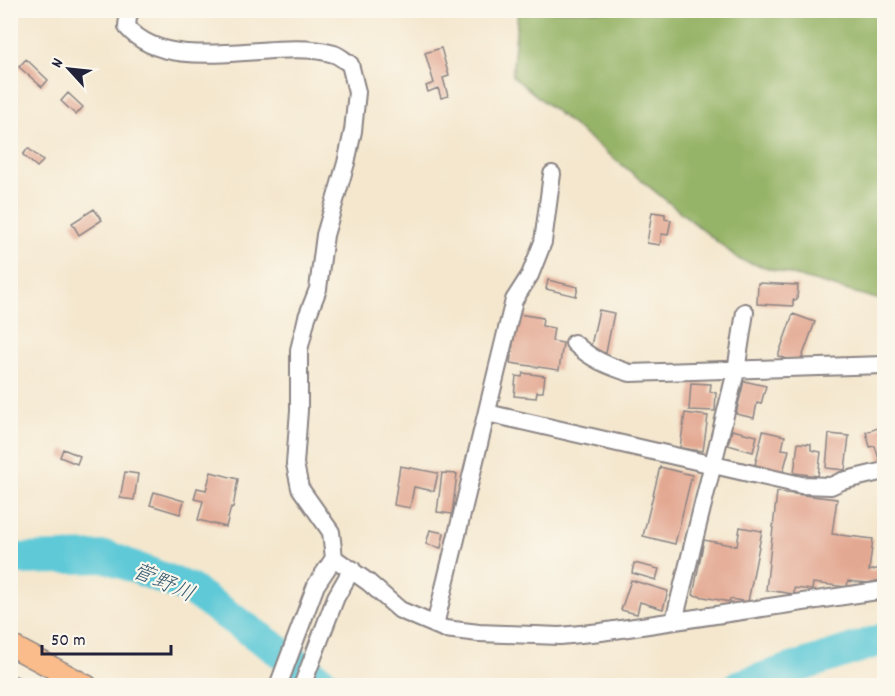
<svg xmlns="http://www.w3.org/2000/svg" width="895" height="696" font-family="Dekko,'Klee One',sans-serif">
<rect width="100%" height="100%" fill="#fbf7ec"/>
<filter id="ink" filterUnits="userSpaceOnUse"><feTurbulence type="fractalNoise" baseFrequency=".0167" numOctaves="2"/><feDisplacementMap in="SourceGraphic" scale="12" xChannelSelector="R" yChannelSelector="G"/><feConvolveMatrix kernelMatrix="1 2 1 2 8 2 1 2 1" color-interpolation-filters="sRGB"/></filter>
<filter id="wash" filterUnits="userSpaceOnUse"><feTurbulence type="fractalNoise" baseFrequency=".008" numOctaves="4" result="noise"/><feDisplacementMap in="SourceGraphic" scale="24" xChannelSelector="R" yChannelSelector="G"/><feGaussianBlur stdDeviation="1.35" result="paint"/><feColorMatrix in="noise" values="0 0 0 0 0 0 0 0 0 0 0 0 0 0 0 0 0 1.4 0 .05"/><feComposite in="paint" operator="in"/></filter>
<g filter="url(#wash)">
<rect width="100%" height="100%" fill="#f4e7ce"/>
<path fill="#96b467" stroke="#5c6b51" stroke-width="1.5" d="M518,11H884V301L740,260L512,76Z"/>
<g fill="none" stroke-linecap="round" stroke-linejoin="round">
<path stroke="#5ec9d7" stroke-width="32" d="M10,556L17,559L108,557L190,589L329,686
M739,686L884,639"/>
</g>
<g id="blocks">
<path fill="#e3a892" d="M441,48L449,76L443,78L448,96L441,98L438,88L428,92L426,86L434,83L425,53Z
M26,59L48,80L42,87L19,67Z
M68,93L83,107L76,115L61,101Z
M28,148L43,161L37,167L23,155Z
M94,209L102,220L79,235L72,223Z
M652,212L665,214V219L671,220L668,235L662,234L660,245L647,243Z
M548,280L578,287L576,296L546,289Z
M758,283L798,285L797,300H793V306L757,304Z
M599,310L614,313L606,353L590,350Z
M518,314L543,318L542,326L554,328L552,341L563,343L559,370L510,363Z
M793,314L815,322L800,363L778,356Z
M523,373L545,376L543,392H537L536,398L514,396L516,376L522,377Z
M744,381L766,386L761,404L757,403L754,418L736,414Z
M691,383L711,384L710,392L716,393L715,411L689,410Z
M685,413L708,416L703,451L680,448Z
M884,426V464L881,465L875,446L870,447L866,432Z
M732,430L757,436L753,452L728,445Z
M763,431L785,436L782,449L789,450L783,472L755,465Z
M829,434L849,436L845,470L826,468Z
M798,443L811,444V450L821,452L818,476L794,473Z
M63,449L80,456L77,464L60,457Z
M400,466L438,473L434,491L414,487L410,508L394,505Z
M660,467L692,475L675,544L643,536Z
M125,472L138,474L134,500L120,498Z
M211,472L238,479L233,508L231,507L226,527L198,520L203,501L194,499L197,488L206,490Z
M442,473L457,474L452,514L437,512Z
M154,492L184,501L180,514L150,505Z
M777,492L837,499L832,534L873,539L869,571L884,567V579L868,583L848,581L847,587L813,583L812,590L794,588V594L766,590Z
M740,527L762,531L748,602L730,599V602L693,595L704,540L737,546Z
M430,530L444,533L441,548L426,544Z
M634,563L659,569L656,580L632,573Z
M631,580L668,591L663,609L640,602L637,614L621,610Z
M10,674L41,685V686H10Z"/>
</g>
</g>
<g filter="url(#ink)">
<use href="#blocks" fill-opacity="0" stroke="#8b8484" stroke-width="1.5"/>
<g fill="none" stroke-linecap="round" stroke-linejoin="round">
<g stroke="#8b8484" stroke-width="20">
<path id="minor" d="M131,10L128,17L127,27C171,79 277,36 334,54C340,56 345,61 350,64L357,92L353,131L346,163L325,235L318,289L307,317L299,350V410L295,464L300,488L331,532L334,558L316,585L278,686
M574,343C591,359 608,366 630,373L884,365
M487,413L801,485L831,486L842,481L884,471
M334,558L368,582L400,610L445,629L479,633L560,636L601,632L884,590
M674,621L736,371L745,312
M435,625L514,300L530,275L543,242L552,174
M302,686L336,597L352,569"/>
</g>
<g stroke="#8b8484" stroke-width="24">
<path id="major" d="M10,645L87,686"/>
</g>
<use href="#minor" stroke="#fff" stroke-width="16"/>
<use href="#major" stroke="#f9bc8a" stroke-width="21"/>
</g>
</g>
<g text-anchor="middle" stroke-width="4.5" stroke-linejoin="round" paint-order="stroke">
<g font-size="22" font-style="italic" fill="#375c72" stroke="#fbf7ec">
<text transform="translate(164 581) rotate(24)" y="8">菅野川</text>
</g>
</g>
<rect width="895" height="696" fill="none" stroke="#fbf7ec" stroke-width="36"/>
<g transform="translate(69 69) rotate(297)" stroke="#fbf7ec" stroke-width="4.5" paint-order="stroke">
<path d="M0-4.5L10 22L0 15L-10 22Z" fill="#22223b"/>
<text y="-9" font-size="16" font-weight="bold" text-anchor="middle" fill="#22223b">N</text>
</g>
<path d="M42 645v9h129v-9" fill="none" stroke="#22223b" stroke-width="3"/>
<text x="51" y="645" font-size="18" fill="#22223b" stroke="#fbf7ec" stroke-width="4.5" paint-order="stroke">50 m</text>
</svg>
